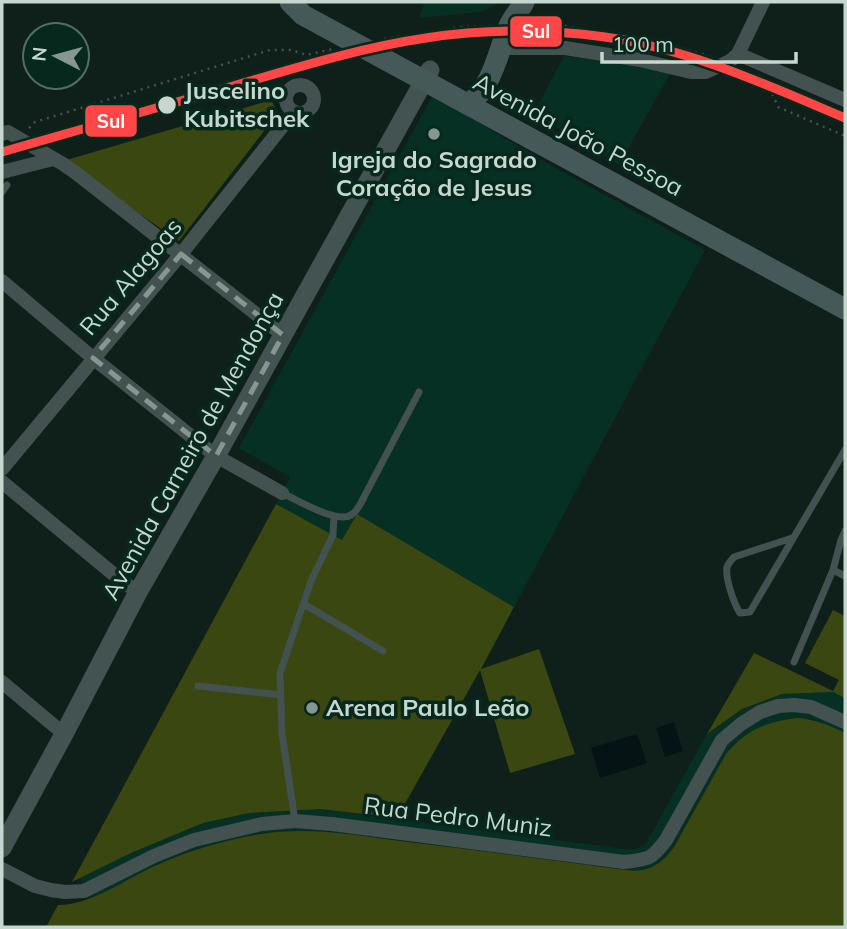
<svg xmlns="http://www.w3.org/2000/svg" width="847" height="929" font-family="Mulish,sans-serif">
<rect width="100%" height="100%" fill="#0f201a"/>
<path fill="#063023" d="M419,2H501L481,12L419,18L424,4Z
M564,56L671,72L619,165L534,113Z
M433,95L538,158L705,250L514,607L357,514L342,541L276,504L290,477L239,448Z
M833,692L845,698V733L812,719L734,744L726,754L674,847L664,860L653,868L643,871H634L356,835L292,831L261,833L199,849L159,865L103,894L87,899L80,878L131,853L203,823L249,813L320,809L632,850L642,847L649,838L707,734L742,709L782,694Z"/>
<path fill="#3a4710" d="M271,100L278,113L179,241L63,161Z
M276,504L342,540L357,514L514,607L481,669L539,649L575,754L510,773L480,670L397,818L320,809L249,813L203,823L131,853L72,882Z
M833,610L845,616V698L833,692L782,694L742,709L707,734L754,653L833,691L839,680L805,663Z
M796,718C815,719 829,725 845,733V927H46L58,905C91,905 124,880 155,866C188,851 225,840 261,834C309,826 360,836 408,842C484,851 559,861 634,871C653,870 663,862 674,847L726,754C746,730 766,722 796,718Z"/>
<path fill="#061315" d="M674,722L683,751L665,757L656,728Z
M637,734L647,763L600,778L591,748Z"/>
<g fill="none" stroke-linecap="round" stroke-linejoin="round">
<path stroke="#44514f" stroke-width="2.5" stroke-dasharray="2 5" stroke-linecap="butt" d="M530,25L552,24L653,40L709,56
M384,39L460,27L491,26
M767,81L778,107L845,136
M29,128L35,122L270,50H292L306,55L333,49"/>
<path stroke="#435150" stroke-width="7" d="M2,192L7,185
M282,493C297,500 337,524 351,515C357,512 361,503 364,497L419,392
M845,531L841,540L833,570L845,576
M792,538L734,557C730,562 729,562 727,567C725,578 734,604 740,613L750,612L845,450
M304,604L383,651
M794,662L833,570
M198,686L281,695
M295,821L282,733L280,673L311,581L333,535L334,516"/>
<path stroke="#435150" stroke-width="14" d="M501,48H565L640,60L691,72H706L730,61L738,54L763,2
M738,54L845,100
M286 99a14 14 0 1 1 28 0a14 14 0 1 1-28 0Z
M2,134L8,132L63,164L76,173L283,335
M2,172L53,159
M2,281L93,358L216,456L282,493
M2,469L181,254L293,113
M2,482L123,582L138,592
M2,682L64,734
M2,869L35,886L51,890L65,892L84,891L154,856L194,840L262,824L295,821L332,824L624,862C649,859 651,860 666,840L722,740L741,724L760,712L778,706L794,705L811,707L845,722"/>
<path stroke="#425351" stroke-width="19" d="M2,848L64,734L138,592L216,456L430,70"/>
<path stroke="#455a58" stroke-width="21" d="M290,2L303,15L845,309
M468,105C495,82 496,56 509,26C513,17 520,10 524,2"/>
<g stroke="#07281d" stroke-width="14">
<path id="metro-1" d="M2,152C77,131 151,109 226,88C292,69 358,48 426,38C485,29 546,29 605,37C689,49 767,85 845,118"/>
</g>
<use href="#metro-1" stroke="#ff4646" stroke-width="9"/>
</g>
<path fill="none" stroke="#859790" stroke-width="5" stroke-dasharray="14 9" stroke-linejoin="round" d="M181,254L283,335L216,456L93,358Z"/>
<circle fill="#c5d7cf" stroke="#07281d" stroke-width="2.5" cx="167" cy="105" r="10"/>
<g fill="#859790" stroke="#07281d" stroke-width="2.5">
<circle cx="434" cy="134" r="7"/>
<circle cx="312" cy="708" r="7"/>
</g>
<g text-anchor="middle" stroke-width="7" stroke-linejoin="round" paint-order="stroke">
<g font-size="24" font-weight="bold" fill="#c5d7cf" stroke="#07281d" text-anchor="start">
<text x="184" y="99">Juscelino<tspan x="184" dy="28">Kubitschek</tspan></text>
</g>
<g font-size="24" fill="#c5d7cf" stroke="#07281d">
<text transform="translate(578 135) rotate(28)" y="8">Avenida João Pessoa</text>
<text transform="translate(131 277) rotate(-50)" y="8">Rua Alagoas</text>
<text transform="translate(193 446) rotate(-61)" y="8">Avenida Carneiro de Mendonça</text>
<text transform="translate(458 817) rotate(7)" y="8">Rua Pedro Muniz</text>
</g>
<g font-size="24" font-weight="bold" fill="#c5d7cf" stroke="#07281d">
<text x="434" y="168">Igreja do Sagrado<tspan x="434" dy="28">Coração de Jesus</tspan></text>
<text x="326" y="716" text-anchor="start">Arena Paulo Leão</text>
</g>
</g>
<g stroke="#07281d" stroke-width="2.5">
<rect x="509" y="15" width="54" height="33" rx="7" fill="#ff4646"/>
<rect x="84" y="104" width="54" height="34" rx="7" fill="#ff4646"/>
</g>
<g font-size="19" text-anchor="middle" font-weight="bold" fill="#fff">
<text x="536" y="38">Sul</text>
<text x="111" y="128">Sul</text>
</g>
<rect width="847" height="929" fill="none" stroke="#c5d7cf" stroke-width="7"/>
<g transform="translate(56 56) rotate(276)"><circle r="33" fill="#07281d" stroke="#536e64" stroke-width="2"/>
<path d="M0-5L12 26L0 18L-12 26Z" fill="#859790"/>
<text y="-10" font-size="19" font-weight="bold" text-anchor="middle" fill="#c5d7cf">N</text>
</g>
<path d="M602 52v10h194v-10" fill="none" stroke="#c5d7cf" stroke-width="3.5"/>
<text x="612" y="52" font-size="21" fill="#c5d7cf" stroke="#07281d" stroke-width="5" paint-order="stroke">100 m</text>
</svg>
